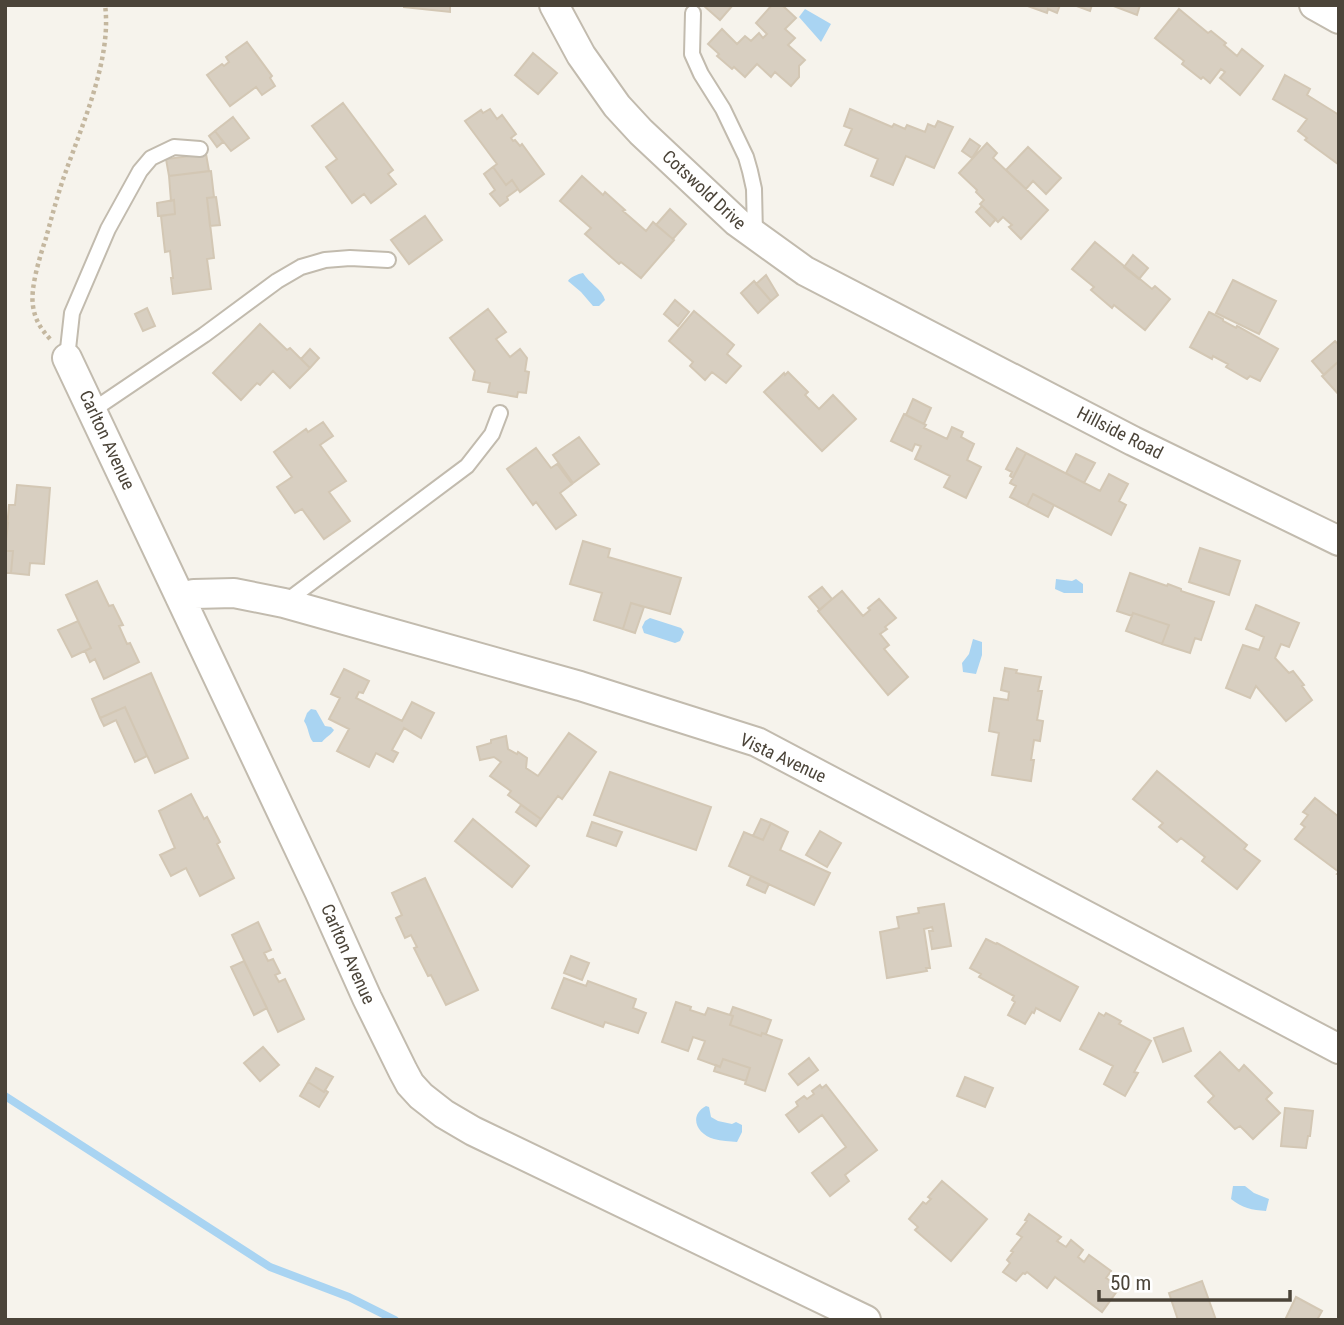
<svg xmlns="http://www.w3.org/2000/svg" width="1344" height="1325" font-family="'Roboto Condensed',sans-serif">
<rect width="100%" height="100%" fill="#f6f3ec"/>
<path fill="#a9d4f2" d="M805,9L831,24L821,42L799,17Z
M583,273C589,283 602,289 605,300L599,306H593L581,292L568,281C570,277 578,274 583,273Z
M1056,579L1072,581L1076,579L1083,584V593H1064L1055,589Z
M650,618L681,628L684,632L680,641L675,643L644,633L642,627L645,621Z
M973,639L982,642V655L976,674L963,672L962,663L969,654Z
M311,709L316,710L325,726L331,727L334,730C331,735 326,737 322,742H313C308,736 309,728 304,721L307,713Z
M706,1106L709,1107L711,1117L718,1121L732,1124L736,1122L742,1125V1132L737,1142C730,1141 721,1141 714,1139C697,1134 688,1116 706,1106Z
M1233,1186H1245L1254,1193L1269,1199L1266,1211C1252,1210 1242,1208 1231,1199Z"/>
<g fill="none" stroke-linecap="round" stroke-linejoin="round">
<path stroke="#a9d4f2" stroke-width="8" d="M5,1096L270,1267L349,1297L395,1320"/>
</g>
<path fill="#d8cfc1" stroke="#d3c7b4" stroke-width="2" d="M404,5H450V12L404,7Z
M703,5H733L720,20Z
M772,5H782L796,18L785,29L795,38L788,45L805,60L799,66V77L791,86L775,72L771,77L757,64L745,77L734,67L732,69L717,56L719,54L708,44L722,29L737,44L745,36L751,41L759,33L763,38L767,34L756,23Z
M1025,5H1060L1057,13L1048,9L1047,13Z
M1074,5H1092L1090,11Z
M1111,5H1140L1137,15Z
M1179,9L1208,33L1211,31L1226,43L1224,45L1237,56L1242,49L1263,66L1240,95L1220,78L1225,72L1221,69L1210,83L1203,77L1201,79L1182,64L1184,61L1155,38Z
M247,42L272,76L270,78L275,86L262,95L256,87L230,106L207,75L222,64L224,66L229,62L226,57Z
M533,53L557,73L538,94L515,75Z
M1285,75L1310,89L1307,95L1339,115L1338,164L1305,140L1307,138L1298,131L1307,119L1273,99Z
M343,103L393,170L388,174L396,184L371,203L364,194L352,203L326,167L337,159L312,126Z
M490,109L497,119L502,115L516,134L511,138L513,141L515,140L520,146L522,144L544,174L520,192L512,180L506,185L493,167L497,164L465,121L481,110L483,113Z
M850,109L892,127L894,124L905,129L907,125L925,132L928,124L935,127L938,121L953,127L934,168L906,156L893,185L871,176L878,159L845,145L852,129L844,126Z
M233,117L249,138L231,151L215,131Z
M215,131L223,142L217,147L209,136Z
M970,139L980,146L972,158L962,151Z
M987,143L997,153L993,158L1048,210L1021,239L1009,227L1012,225L1003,217L998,222L980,204L984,200L976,192L977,190L959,173Z
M1028,147L1061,178L1046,194L1033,181L1026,189L1006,170Z
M206,154L209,171L169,176L166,159Z
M493,167L506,185L512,180L518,189L507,197L508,200L500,206L490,194L495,190L484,174Z
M211,171L214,197L207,198L214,258L207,259L211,289L173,294L171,278H173L170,251L165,252L161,216L175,214L174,200L171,201L169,176Z
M582,176L603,195L605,192L625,210L623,211L646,231L653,222L674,240L641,278L621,262L619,264L585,234L591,228L560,201Z
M216,197L220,225L210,226L207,198Z
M174,200L175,214L158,216L157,203Z
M982,206L996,219L990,226L976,212Z
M670,209L686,224L673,239L656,225Z
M425,216L442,240L409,264L391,240Z
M1095,242L1152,289L1155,286L1170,299L1145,330L1114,305L1112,308L1091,290L1094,287L1072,269Z
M1133,255L1148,268L1139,279L1124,267Z
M766,275L778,295L771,301L756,284Z
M1233,280L1276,301L1259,334L1216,313Z
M754,281L771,301L758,313L741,293Z
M675,300L689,312L678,326L664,314Z
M147,308L155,326L143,331L135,314Z
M488,309L506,332L496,339L510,357L520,349L527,358L525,371L529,372L526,393L518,392L517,397L488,392L490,383L473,380L475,371L450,338Z
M694,311L734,345L727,354L741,366L726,383L712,372L705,380L690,366L693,362L669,341Z
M1209,312L1223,319V321L1236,328L1237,326L1278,349L1260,381L1250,376L1247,379L1226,367L1228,364L1213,356L1212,359L1190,347Z
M260,324L287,350L290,348L310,368L290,388L273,371L260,385L257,383L241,400L213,373Z
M1335,341L1339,345V361L1324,375L1312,361Z
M310,349L319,358L310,368L301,359Z
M1339,361V395L1322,376Z
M788,372L808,392L805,395L819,409L833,395L856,419L822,451L764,392L784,373L785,375Z
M913,399L931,408L924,424L906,415Z
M904,414L926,425L924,428L947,439L952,427L963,432L961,437L974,444L967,460L981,467L966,498L944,487L950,476L915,459L921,446L915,444L912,451L891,441Z
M323,422L333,436L320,445L346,481L329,492L350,521L324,539L302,509L295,513L277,487L292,477L274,452L306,429L308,432Z
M579,437L599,464L573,483L553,455Z
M536,448L551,468L557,464L572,484L560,493L576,515L556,529L536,502L533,505L507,469Z
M1017,448L1026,453L1013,478L1010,476L1012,472L1006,469Z
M1026,453L1100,491L1109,474L1128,484L1119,501L1126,505L1111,535L1033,494L1027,506L1010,497L1016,486L1010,483Z
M1076,454L1095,463L1084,483L1066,473Z
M17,485L50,488L44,564L30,563L29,575L11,573L13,551H5L9,505H15Z
M1033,494L1054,505L1048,517L1027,506Z
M5,523H8L5,551H13L11,573H5Z
M583,541L610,549L608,557L681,578L670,614L631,603L623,629L594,620L602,593L570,584Z
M1200,548L1240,561L1229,595L1189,582Z
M1130,573L1167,586L1168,584L1181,589V591L1214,602L1201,640L1195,638L1190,653L1162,644L1169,625L1133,613L1132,616L1117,611Z
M97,581L109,606L113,605L123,625L119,626L127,644L130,643L139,662L104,679L95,659L90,662L85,651L91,648L66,595Z
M822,587L832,599L820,610L809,597Z
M842,591L863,616L870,610L868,608L879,599L896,618L885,627L887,629L880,634L889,645L884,649L908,677L888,695L818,611Z
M631,603L644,607L635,633L623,629Z
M1256,605L1299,623L1289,647L1281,644L1275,658L1289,673L1293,671L1304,685L1302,686L1312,700L1286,721L1256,686L1250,698L1226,688L1243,645L1259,650L1264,637L1246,629Z
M1133,613L1169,625L1162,644L1126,631Z
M78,621L91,648L72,657L58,630Z
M1005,668L1017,670L1016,673L1041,677L1038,691H1042L1037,720L1043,721L1040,741L1034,740L1031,760H1034L1031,781L992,775L999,733L989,731L994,698L1008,700L1009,692L1001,690Z
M344,669L369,681L363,693L359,692L356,698L402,721L412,702L434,713L421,738L404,728L392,750L398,753L393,762L376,753L369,767L337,751L349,729L329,719L340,698L331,694Z
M151,673L188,758L155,773L125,707L100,718L92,699Z
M125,707L147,756L135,762L116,720L104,726L100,718Z
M569,733L596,752L562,799L558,796L541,819L508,795L511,791L490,776L501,762L494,757L480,760L477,747L491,743V740L506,736L508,749L517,754L518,752L527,758L526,768L538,776Z
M1157,771L1247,845L1244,849L1260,861L1237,889L1202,861L1205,857L1181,838L1177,842L1159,827L1163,823L1133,799Z
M610,772L711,807L696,850L594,815Z
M191,794L204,819L207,817L220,842L217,844L234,878L200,896L186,868L171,876L160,855L175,848L159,811Z
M1315,798L1339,817V875L1337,874L1339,872L1295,839L1305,827L1301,824L1308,815L1303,812Z
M521,805L541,819L536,826L516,812Z
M473,819L529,866L512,887L455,841Z
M761,819L771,823L763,840L753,836Z
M592,822L622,832L616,846L587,836Z
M771,823L788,832L780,850L830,873L814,905L729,866L744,832L763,840Z
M820,831L841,843L827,867L806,855Z
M751,876L769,884L765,893L747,885Z
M425,878L478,990L446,1005L431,975L428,976L414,948L417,947L411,935L405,938L396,918L402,915L392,893Z
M944,904L951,946L932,949L929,931H933L932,927L924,929L930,968H926L927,971L887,978L880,932L899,928L897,917L919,913L918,908Z
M258,922L271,950L264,953L268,961L273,959L280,973L275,975L279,982L285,979L304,1019L278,1032L232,935Z
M986,939L996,944L997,943L1078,987L1060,1021L1036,1008L1034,1013L1032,1012L1025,1024L1008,1015L1015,1002L1012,1000L1014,996L979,977L981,974L970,968Z
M571,956L589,963L582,980L564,973Z
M244,961L267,1008L254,1015L231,967Z
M564,978L586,986L588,981L636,999L633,1008L646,1013L638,1033L605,1022L603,1027L552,1008Z
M676,1002L691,1007L690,1010L705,1015L708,1008L733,1016L730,1025L761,1036L762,1033L782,1040L765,1091L745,1084L750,1068L723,1059L720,1067L698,1059L705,1041L693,1037L688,1051L662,1042Z
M733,1007L771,1020L766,1034L762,1033L761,1036L730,1025L733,1016L730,1015Z
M1099,1013L1104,1016L1106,1013L1121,1021L1119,1024L1151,1041L1134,1072L1138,1073L1125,1096L1104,1084L1113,1066L1080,1049Z
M1183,1028L1191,1051L1163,1062L1154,1038Z
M263,1047L279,1065L260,1081L244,1063Z
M1220,1052L1239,1071L1244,1065L1272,1093L1266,1099L1280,1113L1253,1139L1240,1126L1235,1129L1208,1102L1214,1096L1195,1076Z
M809,1058L818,1070L798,1085L789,1074Z
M723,1059L750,1068L746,1081L714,1071L716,1065L720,1067Z
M316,1068L333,1077L324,1092L308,1082Z
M965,1077L993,1088L985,1107L957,1096Z
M308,1082L324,1092L325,1090L328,1092L319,1107L300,1096Z
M820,1085L822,1088L826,1085L877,1150L845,1175L849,1181L830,1196L812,1173L846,1147L822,1115L799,1132L786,1115L798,1106L796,1102L804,1096L807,1099L814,1094L812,1091Z
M1285,1108L1313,1111L1310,1136H1308L1306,1148L1281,1146Z
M942,1181L987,1219L951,1261L915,1230L918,1227L909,1219L923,1202L926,1204L931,1199L928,1197Z
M1029,1214L1061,1237L1057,1241L1066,1247L1071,1240L1083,1250L1078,1257L1084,1262L1089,1255L1111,1271L1106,1278L1120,1287L1102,1312L1055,1277L1047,1288L1027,1272L1025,1274L1023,1273L1016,1281L1003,1272L1010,1263L1007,1260L1013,1252L1011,1251L1022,1237L1017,1234L1027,1221L1025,1220Z
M1202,1281L1216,1320H1178L1169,1293Z
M1296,1297L1322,1311L1317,1320H1285Z"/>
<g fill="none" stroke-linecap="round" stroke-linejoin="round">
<g stroke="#c2bbae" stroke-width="18">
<path id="service" d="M693,13L692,54L701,74L723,109L746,157L750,171L754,189L755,235
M67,358L72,313L108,229L140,171L151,158L174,147L200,149
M93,410L204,335L277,281L301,267L325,260L350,258L388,260
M284,603L467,466L492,434L500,413"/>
</g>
<g stroke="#c2bbae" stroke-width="32">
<path id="minor" d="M554,5L581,55L617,106L641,132L737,222L805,271L1133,441L1339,541
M1314,5L1339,19
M67,358L319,891L367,998L403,1071L410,1084L421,1096L444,1114L473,1131L866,1320
M180,597L194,594L234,593L284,603L580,686L757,742L1339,1049"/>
</g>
<path stroke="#c4b79f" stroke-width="4.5" stroke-dasharray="3.5 3.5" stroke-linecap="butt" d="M50,339C41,329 35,320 33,306C30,288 40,256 46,238C52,216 58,193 66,171C83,123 112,57 105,5"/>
<use href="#service" stroke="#fff" stroke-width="14"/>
<use href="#minor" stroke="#fff" stroke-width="28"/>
</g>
<g text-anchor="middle" stroke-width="7" stroke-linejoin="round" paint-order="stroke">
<g font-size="18" fill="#4b4439" stroke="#fff">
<text transform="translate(704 190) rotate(43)" y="6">Cotswold Drive</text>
<text transform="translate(1120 433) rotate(27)" y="6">Hillside Road</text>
<text transform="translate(107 440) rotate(65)" y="6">Carlton Avenue</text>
<text transform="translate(783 758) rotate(25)" y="6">Vista Avenue</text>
<text transform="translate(348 954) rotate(66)" y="6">Carlton Avenue</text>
</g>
</g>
<rect width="1344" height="1325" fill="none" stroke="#4b4439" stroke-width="14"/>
<path d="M1099 1290v10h191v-10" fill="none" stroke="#4b4439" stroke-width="3.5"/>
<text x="1110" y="1290" font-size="21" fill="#4b4439" stroke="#ffffff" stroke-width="5" paint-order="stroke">50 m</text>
</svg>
